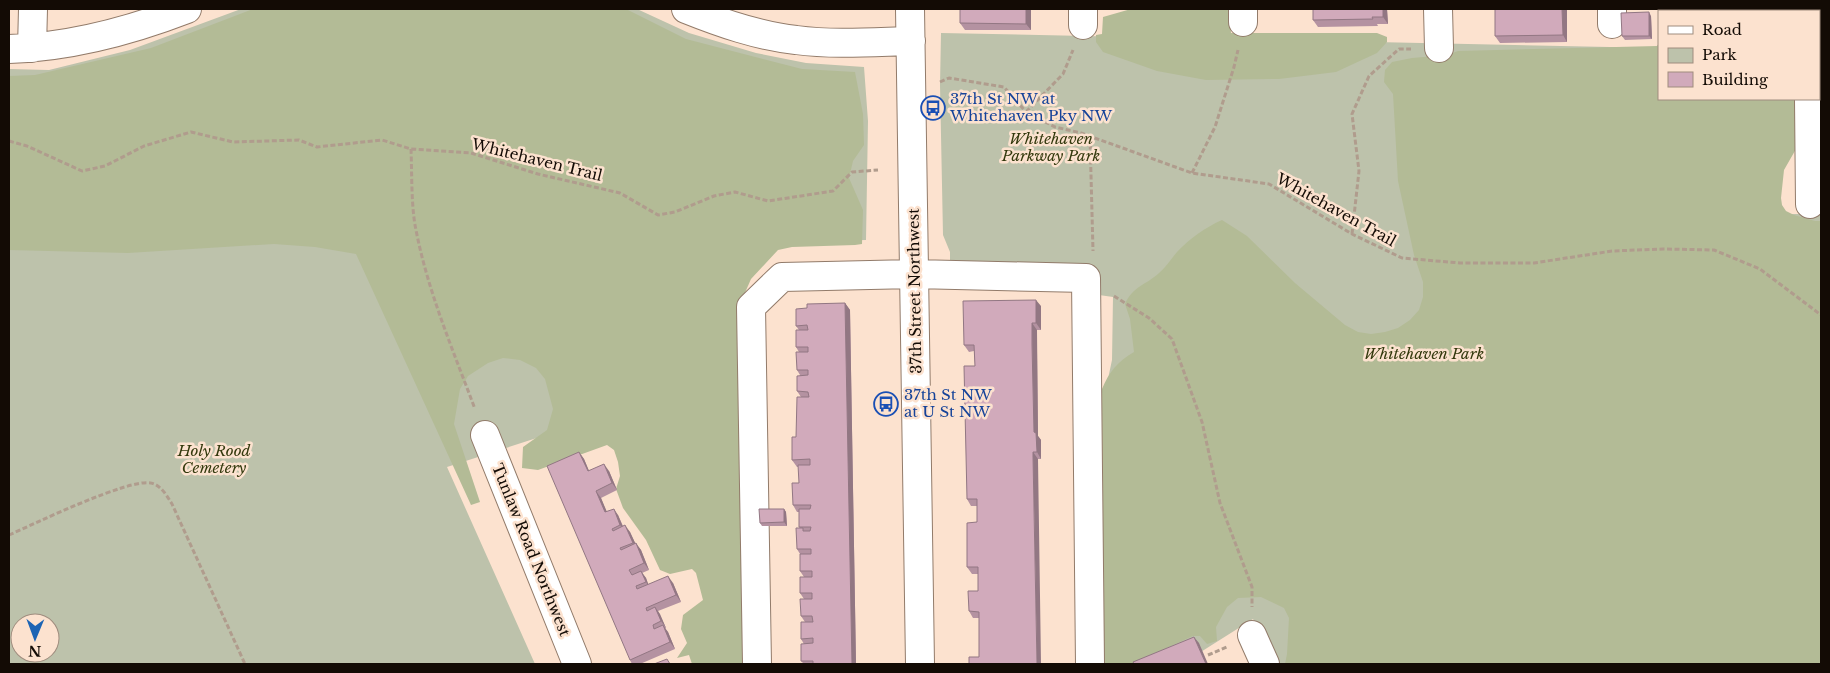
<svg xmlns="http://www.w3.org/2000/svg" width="1830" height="673" font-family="'Libre Baskerville',serif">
<rect width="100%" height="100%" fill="#fce2cf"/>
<path fill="#bdc2ab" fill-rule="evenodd" d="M241,9H637L689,33L756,53L806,63L864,67L868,121L866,240L813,241L736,245L738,373L447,467L535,664H9V69L49,70L130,50ZM20,623H50V653H20Z
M941,33L1659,48V99L1757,214H1821V664H1275L1253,619L1196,655L1104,664L1105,501L1102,407L1112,360L1113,297L1057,289L950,285V252L943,235L940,85Z"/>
<path fill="#b3bb96" d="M253,9H626L686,39L802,69L855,72L863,114L864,145L853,161L849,178L863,210L862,244L855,245L792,247L778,250L751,279L737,311L743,664H692L689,655L677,658L687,643L681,629L683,615L703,600L696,573L692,569L670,574L660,570L646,540L623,508L616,489L620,476L618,462L614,450L607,445L538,470L522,468L523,447L547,430L553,409L545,379L536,368L520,360L503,358L488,363L468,376L460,389L454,424L480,502L471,505L356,254L315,247L274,244L128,253L9,250V76L35,75L151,48Z
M1131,9H1229L1231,33H1377L1387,37V42L1377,53L1336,72L1279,79L1206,80L1157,71L1103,52L1096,42V35L1102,34L1103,17Z
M1659,43V99H1796V149L1784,170L1781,198L1782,205L1786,211L1794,215L1815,221H1821V664H1285L1287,654L1289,618L1284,608L1261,597L1238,598L1227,607L1216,627L1217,641L1207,644L1200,636H1193L1142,659L1135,664H1103L1102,389C1109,372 1118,361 1134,352L1130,319L1125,304C1133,286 1146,285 1159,273C1166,267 1171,259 1177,252C1189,239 1206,227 1222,220L1247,236L1295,283L1345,325L1358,332L1371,334L1385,332L1398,328L1410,320L1419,310L1423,297V282L1414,255L1398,181L1393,94L1384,82L1385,70L1392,62L1412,58L1447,55L1458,51L1657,46Z"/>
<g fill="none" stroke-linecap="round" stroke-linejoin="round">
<g stroke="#927b6a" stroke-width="30">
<path id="minor" d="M686,9C721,23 758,36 796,40C834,45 873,42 911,41
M910,9L920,664
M1083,9V25
M1243,9V22
M1438,9L1439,48
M1612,9V24
M1808,9V11
M32,48L33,9
M9,49C71,47 130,31 187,9
M1809,99L1810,204
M485,435L577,664
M1252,635L1265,664
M757,664L751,307L782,277L914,274L1086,278L1090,664"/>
</g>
<path stroke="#b09c8d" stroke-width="3" stroke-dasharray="5 2.5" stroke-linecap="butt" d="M940,82L949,78L1004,87L1026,112L1055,127L1081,133L1192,173L1269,184L1352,234L1402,258L1460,263H1534L1612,251L1663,249L1714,250L1760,269L1821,315
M1026,112L1063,74L1073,50
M1090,137L1093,251
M9,141L27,146L82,171L105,166L144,146L191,132L233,142L299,140L317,147L382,140L411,149L471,153L538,174L620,193L658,215L675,212L714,196L735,192L768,201L833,191L852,172L878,170
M411,149C412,173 411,207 416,230C428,292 453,350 475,409
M1192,173L1215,127L1234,67L1238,50
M1352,234L1359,171L1352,114L1369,76L1399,49H1411
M1114,296L1149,318L1172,339L1202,422L1220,503L1252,587V607
M9,535C34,524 129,478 151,483C161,485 167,496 172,504L245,664
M1208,655L1227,647"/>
<use href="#minor" stroke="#fff" stroke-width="28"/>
</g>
<path fill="#b492a1" d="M1031,9V30H965L960,23Z
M1387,9L1388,24H1377L1378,26L1318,27L1313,20Z
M1567,9V42L1500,43L1495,36Z
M1651,16L1652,39L1625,40L1622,36Z
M845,303L850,310L856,664H804L801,661L804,644L801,639L805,622L801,616L804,599L800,593L804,577L800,571V554L797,549L800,528L799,527V512H797L793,505L799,483V467H797L792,460L796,437L801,397L797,391L800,375L797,370L799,352L796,347L799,330L796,326L807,308Z
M1041,306V330H1037V351L1038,436L1041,440V459H1038V462L979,657V618H973L969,611L978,591V574H972L967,567L977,522V506H971L967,499L975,366L974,351L969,352L964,345Z
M579,452L584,459L589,471H609L617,490L601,498L606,511L618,515L623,526L630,532L635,543L641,550L649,570L642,573L646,578L648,584L673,583L681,602L658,611L666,628L665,629L668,632L675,649L640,664H632L630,660Z
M784,509L786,512L787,526H762L760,523Z"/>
<path fill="#927783" d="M1026,9H1031V30L1026,24Z
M1383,9H1387L1388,24L1383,17Z
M1562,9H1567V42L1563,35Z
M1649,12L1651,16L1652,39L1649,36Z
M1036,300L1041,306V330L1036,323Z
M845,303L850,310L856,664H852Z
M1032,323L1037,330L1038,436L1041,440V459L1037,452L1034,432Z
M579,452L584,459L592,478L588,471Z
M1033,452L1038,459L1041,664H1037Z
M604,464L609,471L617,490L612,483Z
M596,491L601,498L610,519L605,512Z
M614,509L618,515L625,532L620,525Z
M784,509L786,512L787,526L784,522Z
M625,525L630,532L638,549L633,543Z
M636,543L641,550L649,570L644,563Z
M641,571L646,578L650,589L646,582Z
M668,576L673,583L681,602L676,595Z
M655,607L660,614L666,628L661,621Z
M663,625L668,632L675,649L670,642Z
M1194,637L1199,643L1208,664H1206Z"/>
<path fill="#d1aabb" stroke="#927783" d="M960,9H1026V24L960,23Z
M1313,9H1383V17H1372L1373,19L1313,20Z
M1495,9H1562L1563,35L1495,36Z
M1649,12V36H1622L1621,13Z
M1036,300V323H1032V344L1034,432L1036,433L1037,452H1033V456L1037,664H969V657H979V612L969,611L968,591H978V567H967V523L977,522V499H967L964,366H975L974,345H964L963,301Z
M845,303L852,664H813V661H801V644L813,643V638L801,639V622H813L812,616H801L800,599H812V593H800V577H812V571H800V554H811V549H797L796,528H803V531H810L811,527H799V509H810L811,505H793L792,483H799L798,465H810V459L792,460V437H796L797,397H809L808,392L797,391V376L808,375V370H797L796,352H808V347H796V330H808L807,325L796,326V309L807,308V304Z
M579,452L588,471L604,464L612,483L596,491L605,512L614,509L620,525L612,529L613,531L625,525L633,543L620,548L621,550L636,543L644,563L629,570L632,575L641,571L646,582L636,586L637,589L668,576L676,595L646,608L647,611L655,607L661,621L653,625L654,629L663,625L670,642L630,660L547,466Z
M759,509H784V522L760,523Z
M1194,637L1206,664H1134L1133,662Z
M667,659L670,664H654Z"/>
<defs>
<g id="bus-ring" transform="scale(1.25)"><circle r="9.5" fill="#fce2cf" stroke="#1a4fb4" stroke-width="1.5"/><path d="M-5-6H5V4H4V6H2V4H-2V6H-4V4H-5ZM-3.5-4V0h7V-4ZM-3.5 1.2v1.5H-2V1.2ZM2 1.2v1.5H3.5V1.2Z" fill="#1a4fb4"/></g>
</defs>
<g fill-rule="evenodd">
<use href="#bus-ring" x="933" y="108"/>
<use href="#bus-ring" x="886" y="404"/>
</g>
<g text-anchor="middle" stroke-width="5" stroke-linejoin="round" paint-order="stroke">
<g font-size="15" fill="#164399" stroke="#fce2cf" text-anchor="start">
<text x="950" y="104">37th St NW at<tspan x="950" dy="17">Whitehaven Pky NW</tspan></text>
<text x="904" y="400">37th St NW<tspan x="904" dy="17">at U St NW</tspan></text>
</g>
<g font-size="15" font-style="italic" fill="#33390d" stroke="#fce2cf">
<text x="1051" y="144">Whitehaven<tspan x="1051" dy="17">Parkway Park</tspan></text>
<text x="1424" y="359">Whitehaven Park</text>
<text x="214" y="456">Holy Rood<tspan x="214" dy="17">Cemetery</tspan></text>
</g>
<g font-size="15" fill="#130b05" stroke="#fce2cf">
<text transform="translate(537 160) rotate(14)" y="5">Whitehaven Trail</text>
<text transform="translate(1336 210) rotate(29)" y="5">Whitehaven Trail</text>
<text transform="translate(915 291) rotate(-91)" y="5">37th Street Northwest</text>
<text transform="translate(531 550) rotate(68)" y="5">Tunlaw Road Northwest</text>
</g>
</g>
<rect width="1830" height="673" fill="none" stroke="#130b05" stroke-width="20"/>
<rect x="1658" y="10" width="162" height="90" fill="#fce2cf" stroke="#9f8c7e"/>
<rect x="1668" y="26" width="25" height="8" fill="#ffffff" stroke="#9f8c7e"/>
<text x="1702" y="35" font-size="15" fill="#130b05">Road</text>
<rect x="1668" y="48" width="25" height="15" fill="#bdc2ab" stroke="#9f8c7e"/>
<text x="1702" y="60" font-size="15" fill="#130b05">Park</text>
<rect x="1668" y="72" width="25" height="15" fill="#d1aabb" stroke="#9f8c7e"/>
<text x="1702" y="85" font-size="15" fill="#130b05">Building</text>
<g transform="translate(35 638) rotate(181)"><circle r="24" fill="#fce2cf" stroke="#9f8c7e"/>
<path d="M0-4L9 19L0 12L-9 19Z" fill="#1d64b4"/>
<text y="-8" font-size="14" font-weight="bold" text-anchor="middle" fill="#130b05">N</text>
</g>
</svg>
